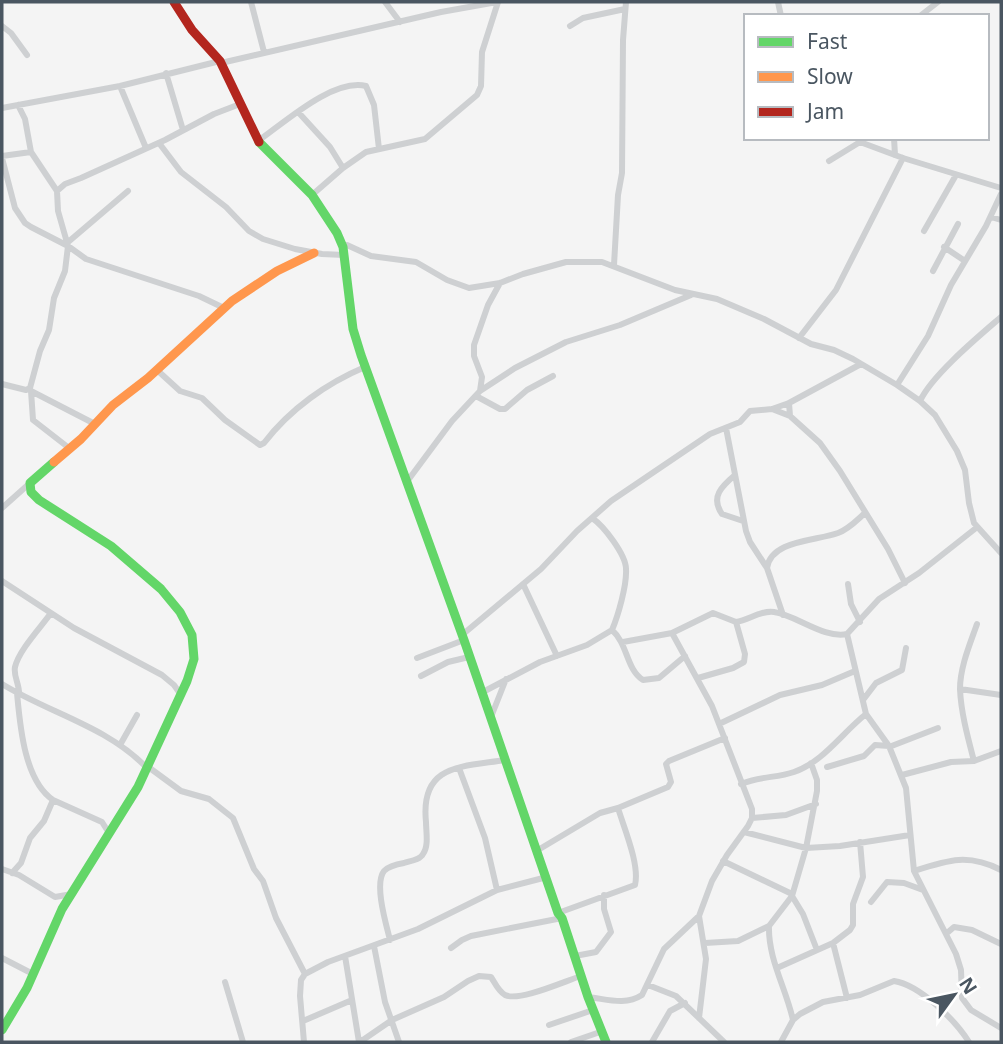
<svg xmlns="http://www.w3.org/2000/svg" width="1003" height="1044" font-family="'Noto Sans',sans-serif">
<rect width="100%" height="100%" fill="#f4f4f4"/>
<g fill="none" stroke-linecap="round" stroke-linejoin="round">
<path stroke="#ced0d2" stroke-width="6" d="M251,2L264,52
M385,2L400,22
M778,2L781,16
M920,16L938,2
M2,26L11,33L27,55
M570,26L583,18L625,9
M221,63L441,12L497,2
M166,73L183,130
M120,86L146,148
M2,108L120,86L220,61
M299,113L330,147L343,168
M894,138L895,155
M258,141C284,123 333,78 366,86L374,105L379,149
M159,143L181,172L226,207L249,231L263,239L295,249L322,254L344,255
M2,156L31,152
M2,158L15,208L25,223L31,227L68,246L86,259L199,296L224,308
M829,161L860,142L903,158L1001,188
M57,191L65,184L81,178L165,140L214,114L240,104
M312,195L343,168L366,152L425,139L477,95L481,86L482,52L498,2
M991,217L1001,220
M924,231L956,175
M67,243L128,191
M343,247L347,245L371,256L416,262L447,280L469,288L500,283L523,274L566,262H602L675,290L717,299L764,319L811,344L834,350L853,359L897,385L920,401L935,415L957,451L965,470L969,503L974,523L1001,553
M944,247L965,261
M614,265L618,195L622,173L623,40L626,2
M933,271L958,224
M799,338L836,290L903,158
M157,370L180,391L202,398L225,420L260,445L264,443C290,409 327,383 365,367
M2,384L26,390L30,388L40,351L49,330L54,298L65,271L68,246L58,211L57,191L31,152L25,119L18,105
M897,385L928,336L951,285L986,226L1001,194
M29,389L31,391L33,420L69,448
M31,391L95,424
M480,391L515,368L566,342L620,325L691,295
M476,396L500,409H505L527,390L553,376
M920,401C932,375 979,336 1001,317
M789,403L790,416L820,443L840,471L888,549L905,583
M772,409L790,416
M726,428L746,531L750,542L767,568L783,615
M735,475C722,486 710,497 722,514L743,521
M406,483L452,421L480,391L482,377L474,356V345L488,305L500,283
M2,508L30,483
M767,568C771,540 816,541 838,533C849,529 857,520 865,513
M2,581L74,628L162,675L174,685L181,695
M523,584L557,656
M848,584L851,604L860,622
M612,630C628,644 626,669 643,680L659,678L685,656
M672,633L712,706L752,809V818L748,826L727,855L712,881L699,916L706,959L699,1018
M847,634L866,714L889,746L906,788L914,871L956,954L961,970L962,998L971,1010L1001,1028
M462,635L541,569L577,531L611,501L710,434L740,422L750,411L772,409L789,403L861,364
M623,642L672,633L713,613L736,622C749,620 761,610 774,612C796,615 824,639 847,634L879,599L919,573L976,528
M417,658L464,640
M421,676L448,662L469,657
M698,678L733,668L744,662L745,654L736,622
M2,684C49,713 106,726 146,767
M960,689L1001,695
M17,693C20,725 24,780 53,800L102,822L109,833
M481,693L540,662L587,645L612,630C618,616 627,585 626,569C626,555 604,526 592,518
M19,695C20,685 13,676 15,667C19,650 41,627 51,613
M863,700L876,683L902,670L906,648
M491,717L506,679
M719,724L780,695L822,685L855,671
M120,745L137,715
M889,747L938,728
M974,761C968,738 961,713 960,689C960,667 970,644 977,624
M147,766L181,791L209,799L233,818L254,869L263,881L276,918L305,974
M827,767L864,756L875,745L889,746
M459,768L485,838L497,890
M902,775L951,762L974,761L1001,751
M741,784C760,776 777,778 794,772C823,762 842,733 866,714
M752,818L786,815L816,804
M744,832L806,848L840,846L910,835
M538,850L600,813L618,808L668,787L671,782L666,764L669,761L725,738
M723,861L792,894
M2,869L19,875L55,897L72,894
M914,871C948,860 968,853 1001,870
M12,873L21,863L30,838L44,821L53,800
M792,896L803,914L817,950
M871,902L887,882L904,883L923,890
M558,913L635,885C640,865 624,828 618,808
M947,933L954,927L972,930L1001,944
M390,940C386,924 374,884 384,871C389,866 398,864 404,863C410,861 420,860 423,854C429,846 426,832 426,822C420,764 461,767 505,760
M705,943L738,941L769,926
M833,943L847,998
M374,946L385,1002L399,1042
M451,948L462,940L471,936L562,918
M345,956L359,1042
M575,956L596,952L611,932L604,909V895
M2,958L33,974
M777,968L833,943L850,930L853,925V904L863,877L860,842
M225,982L243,1042
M648,985L676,996L724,1042
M588,997C607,999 625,1006 642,995L664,949L699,916
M793,1020C786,988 768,959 769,926L792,896L806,848L817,791V780L811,763
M303,1021L352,1000
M549,1025L593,1010
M304,1042L300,996L301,980L305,974L328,962L418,929L497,890L547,877
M360,1042L392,1020L444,997L468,981L479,976L491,977C495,983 498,991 505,995C519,1002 565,981 581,976
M571,1042L603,1031
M652,1042L670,1011L685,1003
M781,1042L793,1020L800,1014L823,1002L860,995L894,981C920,985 955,1020 969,1042"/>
<path stroke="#63d668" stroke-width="9" d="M259,142L312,195L337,233L343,247L353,329L361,355L464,640L558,913L562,918L588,997L606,1042
M2,1030L27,988L62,909L138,787L187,681L194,659L192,635L180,612L161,589L111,546L39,500L31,492L30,483L54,462"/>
<path stroke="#ff974d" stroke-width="9" d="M54,462L81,439L113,405L148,378L232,301L277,271L314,253"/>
<path stroke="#b3261e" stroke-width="9" d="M174,2L192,30L220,61L259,142"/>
</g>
<rect width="1003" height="1044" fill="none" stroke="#4a5661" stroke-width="7"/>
<rect x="744" y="14" width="245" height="126" fill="#ffffff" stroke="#b7bbc0" stroke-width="2"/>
<rect x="758" y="37" width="35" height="10" fill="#63d668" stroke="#b7bbc0" stroke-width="2"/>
<text x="807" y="49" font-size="21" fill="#4a5661">Fast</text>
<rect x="758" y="72" width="35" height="10" fill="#ff974d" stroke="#b7bbc0" stroke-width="2"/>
<text x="807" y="84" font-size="21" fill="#4a5661">Slow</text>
<rect x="758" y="107" width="35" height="10" fill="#b3261e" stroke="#b7bbc0" stroke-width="2"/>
<text x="807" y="119" font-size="21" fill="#4a5661">Jam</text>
<g transform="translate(954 995) rotate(57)" stroke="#ffffff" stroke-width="5" paint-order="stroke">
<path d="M0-5L12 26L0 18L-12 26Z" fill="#4a5661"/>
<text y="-10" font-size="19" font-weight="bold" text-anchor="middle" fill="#4a5661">N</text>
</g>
</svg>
